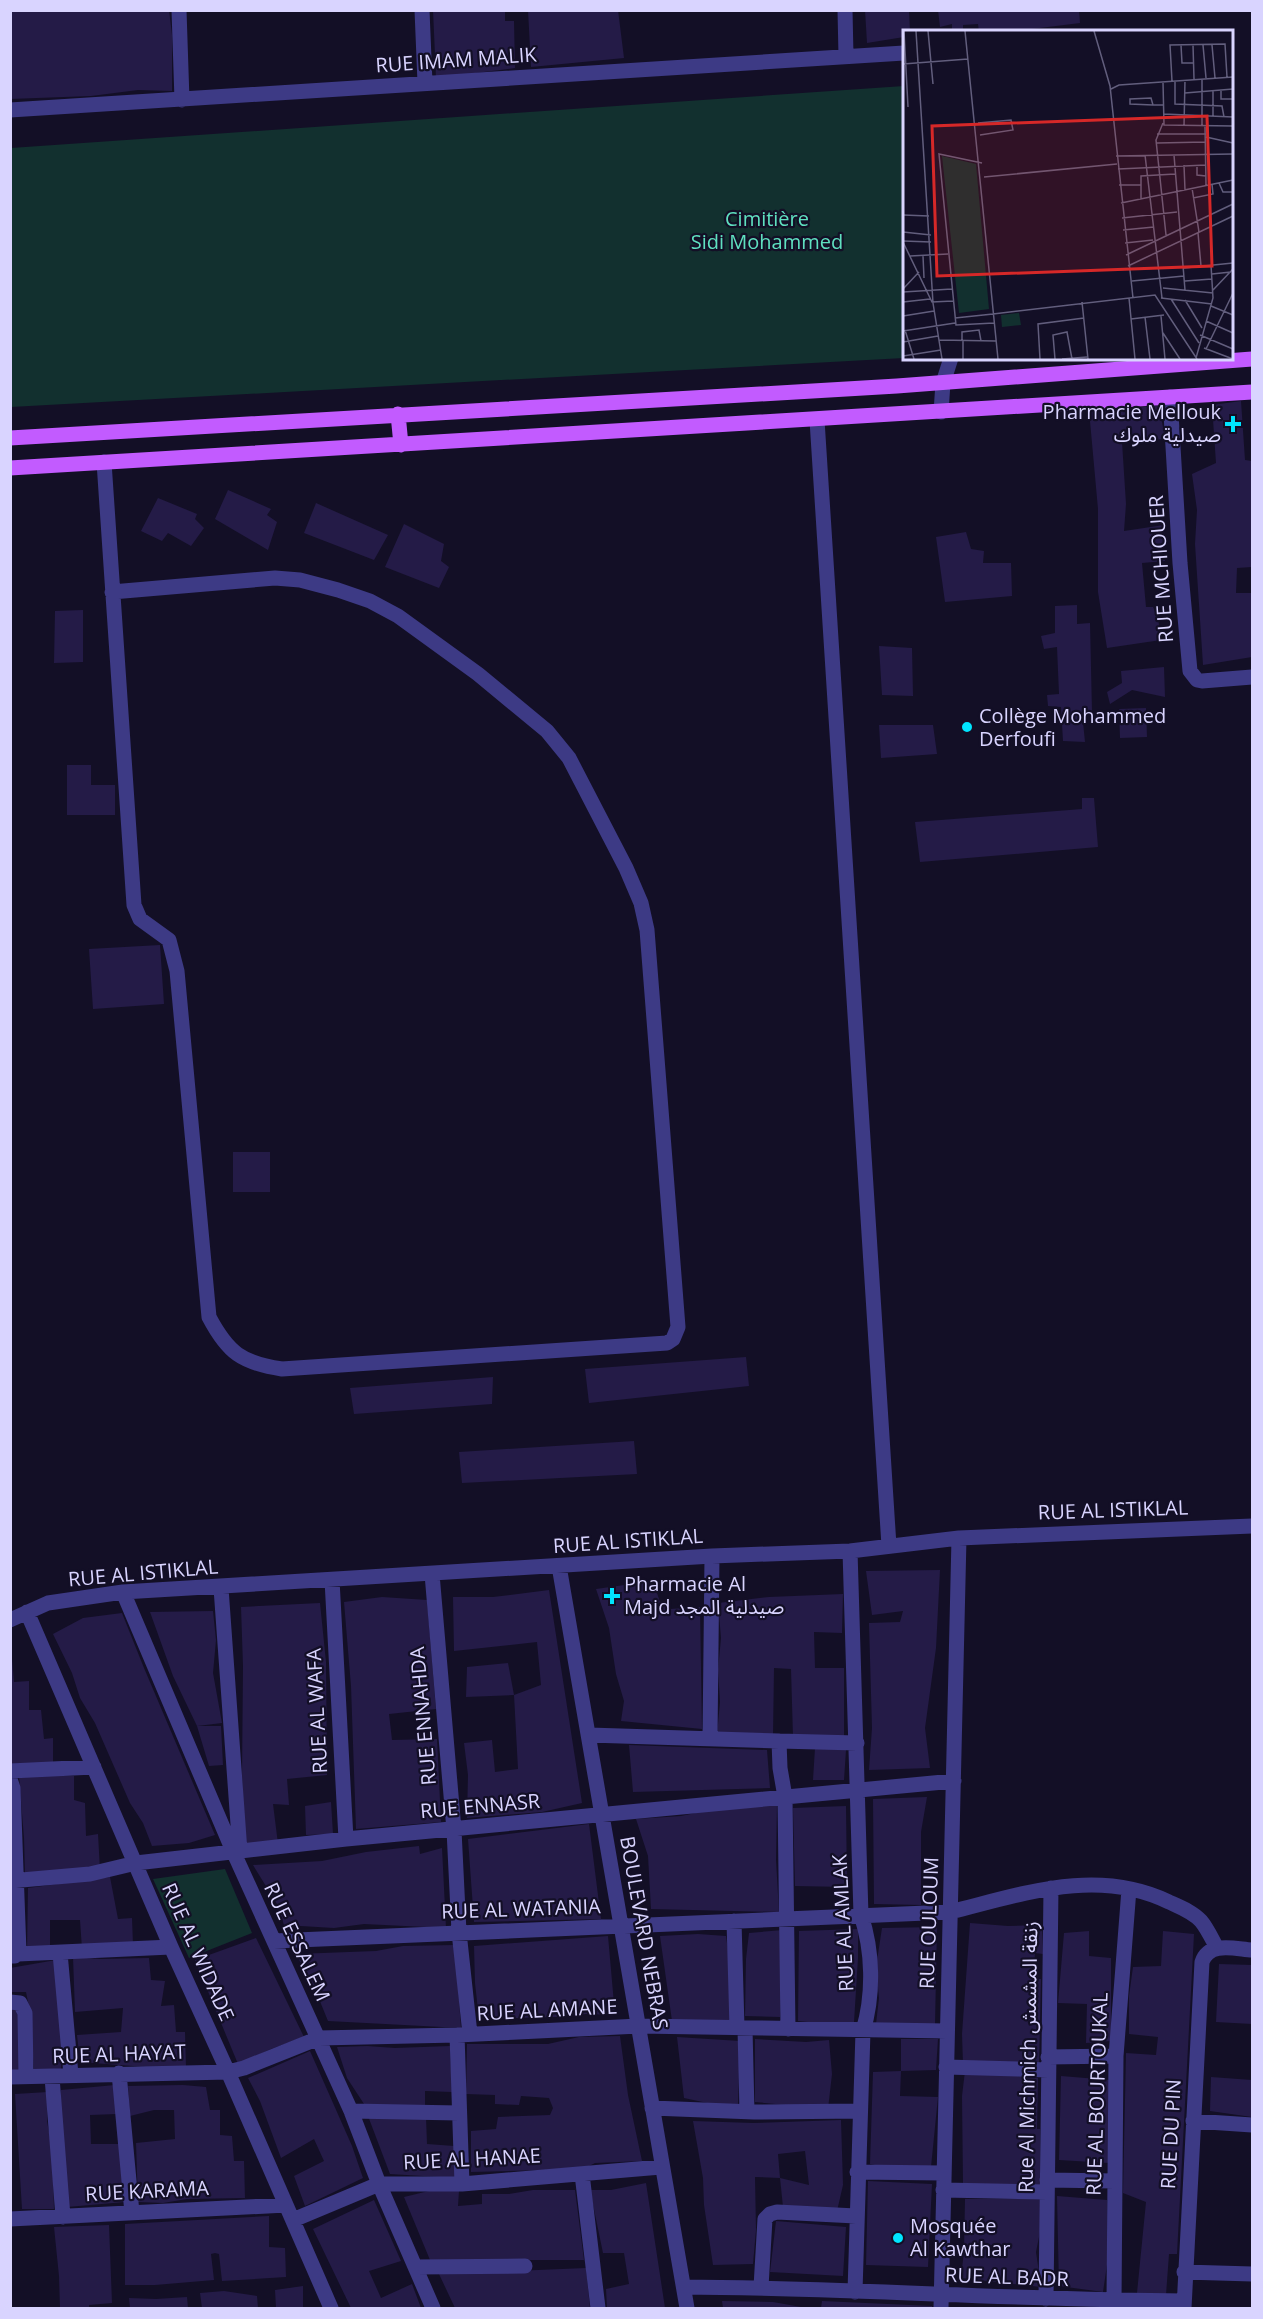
<svg xmlns="http://www.w3.org/2000/svg" width="1263" height="2319" font-family="'Open Sans','Noto Sans Arabic',sans-serif">
<rect width="100%" height="100%" fill="#130f26"/>
<path fill="#12302f" d="M904,86V358L11,407V148Z
M225,1869L252,1933L189,1958L153,1879Z"/>
<path fill="#241b47" d="M10,10H169L172,35V91L138,90L91,96L10,99Z
M433,10H505V21H514L515,68L436,78Z
M528,10H618L624,58L531,67Z
M865,10H909L910,32H904V37L867,43Z
M938,10H1079L1080,23L1009,32H979L978,24L963,25V32H952V24L940,27Z
M1241,401L1245,460L1252,461V567L1237,568L1236,593H1252V657L1203,665L1195,544L1197,510L1192,474L1216,463L1212,405Z
M1159,405L1165,439L1122,442L1126,504L1124,531L1164,525L1165,561L1142,563L1146,607H1153L1158,618L1161,640L1107,648L1098,592V509L1089,410H1120Z
M228,490L271,509L267,515L277,522L268,550L215,519Z
M158,498L197,514L195,519L204,528L191,546L168,533L162,541L141,531Z
M316,503L388,535L374,560L304,533Z
M404,524L444,544L441,561L449,567L439,588L385,567Z
M966,532L971,549L984,551L983,563H1011L1012,596L945,602L936,537Z
M1077,605V624L1090,623L1092,712H1082L1085,742L1063,741L1061,707L1048,706L1047,695L1059,694L1057,647L1044,649L1041,636L1055,633V606Z
M83,610V662L54,663L55,611Z
M879,646L912,648L913,696L882,695Z
M1164,667L1165,697L1132,690L1110,704L1107,692L1122,683L1121,671Z
M1146,708L1147,737L1120,738L1119,709Z
M879,725H933L937,754L881,758Z
M67,765H91V785H115V815H67Z
M1082,798H1094L1098,847L920,862L915,822L1082,809Z
M160,945L164,1004L93,1009L89,949Z
M233,1152H270V1192H233Z
M746,1357L749,1386L589,1403L585,1369Z
M493,1377L492,1404L354,1414L350,1388Z
M634,1441L637,1474L462,1483L459,1452Z
M940,1570L936,1648L925,1728L930,1768L869,1770L872,1728L869,1623L900,1622L903,1611L872,1615L866,1571Z
M653,1581L660,1602L670,1609L700,1607L702,1729L621,1721L624,1701L616,1674L609,1628L596,1589Z
M549,1590L582,1803L542,1812L467,1818L468,1775L464,1743L492,1740L495,1772L518,1769L514,1695L466,1697L467,1667L508,1663L514,1695L541,1685L537,1642L454,1651L453,1597H493Z
M843,1594L842,1633L814,1632L815,1668H844V1737H793L791,1669L774,1668L773,1736L717,1735L720,1702L718,1670L721,1638L718,1603L769,1597Z
M382,1597L427,1600L436,1709L389,1714L392,1740L437,1739L441,1822L356,1829L351,1686L344,1602Z
M320,1603L326,1662L327,1775L287,1779L289,1805L273,1804L278,1844L245,1847L242,1775L243,1666L241,1607Z
M213,1611L216,1640L213,1673L222,1723L197,1726H221L223,1765L209,1766L197,1726L173,1676L150,1612Z
M122,1613L144,1668L215,1835L189,1843L152,1846L143,1823L130,1803L95,1723L80,1698L72,1673L53,1634L83,1618Z
M10,1659H12L14,1682L29,1681V1710H41L44,1739L53,1738V1767H10Z
M629,1745L767,1750L770,1788L633,1792Z
M815,1748L846,1750L844,1780H813Z
M19,1776H74V1800L85,1803L86,1836L98,1834L100,1870L25,1875L24,1838Z
M927,1797L921,1832V1905L874,1904L873,1799Z
M331,1802L333,1834L306,1835L305,1806Z
M777,1805L776,1860L779,1912L651,1909L648,1856L636,1819L681,1816L710,1810Z
M846,1806L847,1887L795,1886L793,1808Z
M589,1824L601,1919L474,1922L468,1839Z
M419,1846L420,1854L442,1848L446,1928L364,1924L334,1928L284,1925L277,1904L253,1865L322,1861L366,1852Z
M110,1877L118,1919L132,1918L133,1945L82,1949L80,1920H50V1950L27,1951L28,1888Z
M970,1923L1008,1926L1042,1925L1043,1954L1035,1953L1033,1979H1041L1039,2066L963,2064L962,2034Z
M937,1927L935,2025L876,2024L879,1998L876,1967L882,1928Z
M858,1929V1958L854,2022L826,2024L798,2021L799,1931Z
M783,1930L780,2017L745,2016L746,1959L749,1933Z
M1089,1931V1956L1111,1958V2041L1086,2043L1087,2004L1058,2003L1064,1933Z
M1163,1931L1194,1934L1177,2254H1169L1166,2295L1137,2293L1146,2202L1123,2193L1126,2053L1156,2055L1158,2037L1129,2034V1996L1133,1967L1161,1966Z
M698,1934L726,1936L730,1965V2020L672,2021L660,1936Z
M608,1936L615,2015L586,2014L556,2017L479,2019L475,1983L474,1946Z
M256,1938L304,2037L271,2049L238,2064L195,1960Z
M455,1945L461,2028L328,2021L317,1994L296,1954L376,1951L403,1946Z
M73,1957L100,1959L149,1958L151,1980L165,1981L161,2006L174,2005L176,2032H185L186,2067L159,2068L80,2062L77,2035L121,2032L123,2008L75,2012Z
M56,1960L62,2036L61,2071L34,2072L30,2012L26,1992H10V1968Z
M1219,1964L1252,1965V2024L1216,2022Z
M21,2008L20,2071L10,2070V2009Z
M620,2036L628,2095L642,2161L595,2163L583,2169L471,2172V2131L496,2129L498,2117L550,2115L553,2108L549,2098L521,2096L519,2105L495,2104V2095L466,2094L467,2044H548L579,2037Z
M677,2037L740,2041L738,2105L712,2104L684,2098Z
M755,2039L806,2042L829,2040L832,2074L828,2109L755,2102Z
M901,2039H938L936,2070L901,2071L900,2096L938,2097L931,2167L894,2169L870,2164L873,2072L901,2071Z
M367,2046L395,2048L450,2046L452,2092L425,2091V2107H366L347,2078L337,2047Z
M310,2051L352,2146L363,2178L305,2206L294,2176L324,2161L314,2139L281,2158L260,2101L248,2078Z
M965,2071L1038,2078L1037,2129H1040V2187L963,2184L962,2096Z
M1061,2076L1110,2080L1109,2163L1059,2160Z
M1211,2077L1252,2080V2117L1210,2111Z
M115,2085L117,2114L90,2115L91,2144H120L125,2202L67,2207L60,2117L61,2090Z
M183,2085L206,2087L210,2110H220V2135L232,2136L234,2161H244L245,2198L187,2199L163,2203L138,2202L136,2143L175,2139L174,2110H154L130,2116L128,2086Z
M48,2092L47,2121L52,2149L54,2209H22L15,2094Z
M368,2116L426,2117L427,2144L454,2146L455,2178L390,2174Z
M841,2120L843,2185L837,2211L783,2207L780,2178L809,2185L805,2151L778,2154L780,2178L755,2177L756,2230L753,2264L713,2265L704,2205L703,2178L693,2121L753,2123Z
M868,2181L932,2184L928,2267L866,2265Z
M646,2183L665,2308H607L606,2289L629,2284L624,2253H603L590,2190H611Z
M433,2190L459,2191L458,2206L482,2204V2194H509L533,2190H575L584,2260H430L404,2197Z
M1057,2196L1107,2200L1108,2258L1103,2292L1059,2286Z
M965,2199H1040L1041,2227L1036,2252L1041,2287L961,2278L964,2251Z
M374,2200L401,2261L369,2271L381,2298L412,2284L421,2308H351L313,2229Z
M269,2216V2247L285,2248L286,2277L222,2281L219,2254L215,2253L211,2254L214,2280L155,2285H125V2224Z
M776,2221L846,2227L843,2276L770,2272Z
M109,2225L112,2303L89,2305V2308H60L59,2276L54,2227Z
M586,2268L590,2308H455L439,2274Z
M303,2286V2308H276L275,2290Z
M224,2291L257,2296L258,2308H202L200,2293Z
M187,2297L188,2308H130L129,2298L156,2299Z
M722,2301L773,2302L801,2307L723,2308Z
M822,2301L932,2306V2308H821Z"/>
<g fill="none" stroke-linecap="round" stroke-linejoin="round">
<path stroke="#3d3a85" stroke-width="15" d="M179,10L182,100
M422,10L425,83
M845,10L846,56
M10,110L904,53
M1170,397L1180,563L1190,671L1197,680L1202,681L1252,677
M941,412L943,383L951,358
M817,420L889,1546
M104,462L134,905L140,919L169,940L177,971L209,1317C228,1353 242,1363 282,1369L667,1343L673,1339L678,1327L647,930L641,903L626,868L569,758L547,731L478,674L398,616L370,601L338,590L300,580L275,578L112,592
M850,1551L861,1915C873,1951 874,1994 863,2031L855,2292
M559,1566L687,2308
M432,1574L454,1830L459,1932L470,2034
M332,1580L346,1839
M221,1588L240,1852
M123,1592L233,1851L351,2111L379,2184L433,2308
M27,1612L171,1947L228,2072L331,2308
M10,1620L48,1603L123,1592L712,1556L850,1551L959,1538L1252,1526
M589,1735L779,1741L780,1768L785,1797L788,2029
M710,1738L712,1556
M779,1741L857,1743
M10,1771L94,1767
M10,1779L13,1788L19,1952L15,1956H10
M10,1881L90,1874L136,1863L346,1839L954,1781
M734,1921L737,2028
M274,1941L950,1912C1023,1894 1097,1867 1169,1902C1180,1907 1193,1912 1201,1921C1207,1928 1212,1939 1217,1948
M60,1953L71,2075
M18,1954L171,1947
M10,2002L20,2003L25,2013L26,2077
M745,2029L747,2112
M457,2035L462,2184
M1048,2057L1116,2056
M946,2067L1048,2070
M119,2073L132,2213
M10,2077L228,2072L244,2068L319,2038L457,2035L639,2026L947,2031
M52,2077L63,2217
M652,2108L754,2112L860,2111
M351,2111L459,2113
M1193,2121L1252,2125
M857,2172L943,2173
M582,2174L598,2308
M1047,2180L1115,2181
M943,2190L1047,2192
M10,2219L286,2205
M293,2220L379,2184H462L661,2167
M415,2267L525,2266
M1184,2272L1252,2274
M684,2287C851,2288 1017,2300 1184,2301
M761,2287L765,2219L770,2214L777,2212L856,2216
M1046,2299L1051,1888
M1114,2301L1116,2056L1129,1889
M941,2308L959,1538
M1184,2308L1202,1962C1209,1941 1235,1949 1252,1950"/>
<path stroke="#c25bff" stroke-width="15" d="M398,414L401,445
M10,438L897,386L1252,359
M10,468L1252,392"/>
</g>
<g fill="#00e5ff" stroke="#130f26" stroke-width="2">
<path d="M1230 415h6v6h6v6h-6v6h-6v-6h-6v-6h6z"/>
<circle cx="967" cy="727" r="6"/>
<path d="M609 1587h6v6h6v6h-6v6h-6v-6h-6v-6h6z"/>
<circle cx="898" cy="2238" r="6"/>
</g>
<g text-anchor="middle" stroke-width="4.5" stroke-linejoin="round" paint-order="stroke">
<g font-size="20" fill="#d9d4ff" stroke="#130f26">
<text transform="translate(456 60) rotate(-4)" y="7">RUE IMAM MALIK</text>
<text transform="translate(1161 569) rotate(-94)" y="7">RUE MCHIOUER</text>
<text transform="translate(1113 1510) rotate(-2)" y="7">RUE AL ISTIKLAL</text>
<text transform="translate(628 1541) rotate(-4)" y="7">RUE AL ISTIKLAL</text>
<text transform="translate(143 1573) rotate(-5)" y="7">RUE AL ISTIKLAL</text>
<text transform="translate(317 1711) rotate(-93)" y="7">RUE AL WAFA</text>
<text transform="translate(423 1716) rotate(-95)" y="7">RUE ENNAHDA</text>
<text transform="translate(480 1806) rotate(-5)" y="7">RUE ENNASR</text>
<text transform="translate(521 1909) rotate(-2)" y="7">RUE AL WATANIA</text>
<text transform="translate(843 1923) rotate(-93)" y="7">RUE AL AMLAK</text>
<text transform="translate(929 1923) rotate(-88)" y="7">RUE OULOUM</text>
<text transform="translate(644 1933) rotate(80)" y="7">BOULEVARD NEBRAS</text>
<text transform="translate(297 1942) rotate(65)" y="7">RUE ESSALEM</text>
<text transform="translate(198 1952) rotate(66)" y="7">RUE AL WIDADE</text>
<text transform="translate(547 2010) rotate(-3)" y="7">RUE AL AMANE</text>
<text transform="translate(119 2054) rotate(-2)" y="7">RUE AL HAYAT</text>
<text transform="translate(1028 2057) rotate(-89)" y="7">Rue Al Michmich زنقة المشمش</text>
<text transform="translate(1097 2094) rotate(-88)" y="7">RUE AL BOURTOUKAL</text>
<text transform="translate(1171 2134) rotate(-87)" y="7">RUE DU PIN</text>
<text transform="translate(472 2159) rotate(-3)" y="7">RUE AL HANAE</text>
<text transform="translate(147 2191) rotate(-3)" y="7">RUE KARAMA</text>
<text transform="translate(1007 2277) rotate(2)" y="7">RUE AL BADR</text>
</g>
<g font-size="20" fill="#5fe0c0" stroke="#130f26">
<text x="767" y="226">Cimitière<tspan x="767" dy="23">Sidi Mohammed</tspan></text>
</g>
<g font-size="20" fill="#d9d4ff" stroke="#130f26" text-anchor="start">
<text x="1221" y="419" text-anchor="end">Pharmacie Mellouk<tspan x="1221" dy="23">صيدلية ملوك</tspan></text>
<text x="979" y="723">Collège Mohammed<tspan x="979" dy="23">Derfoufi</tspan></text>
<text x="624" y="1591">Pharmacie Al<tspan x="624" dy="23">Majd صيدلية المجد</tspan></text>
<text x="910" y="2233">Mosquée<tspan x="910" dy="23">Al Kawthar</tspan></text>
</g>
</g>
<g transform="translate(903 30)">
<rect width="330" height="330" fill="#130f26"/>
<path d="M39,126L73,134L86,279L56,283ZM116,283L118,295L99,297L98,285Z" fill="#12302f"/>
<path fill="none" stroke="#625e7d" stroke-width="1.5" d="M1,1L5,77M13,1L30,273L39,329M25,1L30,54M62,1L95,329M191,1L207,56L230,268M278,15L279,33H291M290,15L291,49M300,15L303,48M309,15L312,48M0,34L65,29M269,51L267,15L322,14L324,47M272,51V74L319,76L321,87M260,52L261,95L330,96M208,59L216,55L330,47M318,60V69H330M282,63L330,59M250,75L248,68L227,69V74L250,75H260M261,84L330,87M310,86V61M75,93L108,90L110,100L77,105M260,93L253,110L263,205M281,96L282,50M299,96V49M302,96L303,155M254,104H303M303,107L330,113M254,113L303,112M242,125L259,268M271,125L282,260M213,126L330,124M79,133L36,124L53,295L91,293M281,135L282,160M294,135V145L303,146M215,139L303,135M81,147L214,134M316,153L320,162H330M216,155H238M289,158L296,202M290,168L310,164L309,154M238,169V146L272,144M218,173L330,150M0,185L26,186M219,188L274,182M220,200L251,197M0,202L28,205M295,203L298,236M0,211L28,212M0,212L29,272L50,271M222,213L250,210M223,225L330,174M7,226L45,224M20,226L21,248M225,236L330,186M281,238L330,233M309,244L328,242M229,251L281,246M282,251L309,249M260,258L310,263M0,259L16,242M310,260L330,239M0,262L49,259M226,268L232,329M258,268L309,274M268,269L296,313M282,270L299,298M0,272L27,269M179,272L185,329M308,276L330,285M90,284L252,265L294,329M0,286L31,281M258,286L262,329M242,287L247,329M52,288L90,284M228,289L261,285M303,291L330,303M2,300L11,329M0,301L52,293M260,303L277,329M297,305L330,319M36,310L93,311M59,311V302L76,300L78,311M0,312L35,306M301,318L330,329M303,319L330,263M0,326L38,320M293,328L310,268L308,235M60,329V310M137,329L135,294L181,288M152,329L150,305L164,302L169,329M159,329L184,327"/>
<path fill="#d62828" fill-opacity="0.15" stroke="#d62828" stroke-width="3" d="M304,86L309,236L34,246L29,96Z"/>
<rect width="330" height="330" fill="none" stroke="#d9d4ff" stroke-width="3"/>
</g>
<rect width="1263" height="2319" fill="none" stroke="#d9d4ff" stroke-width="24"/>
</svg>
